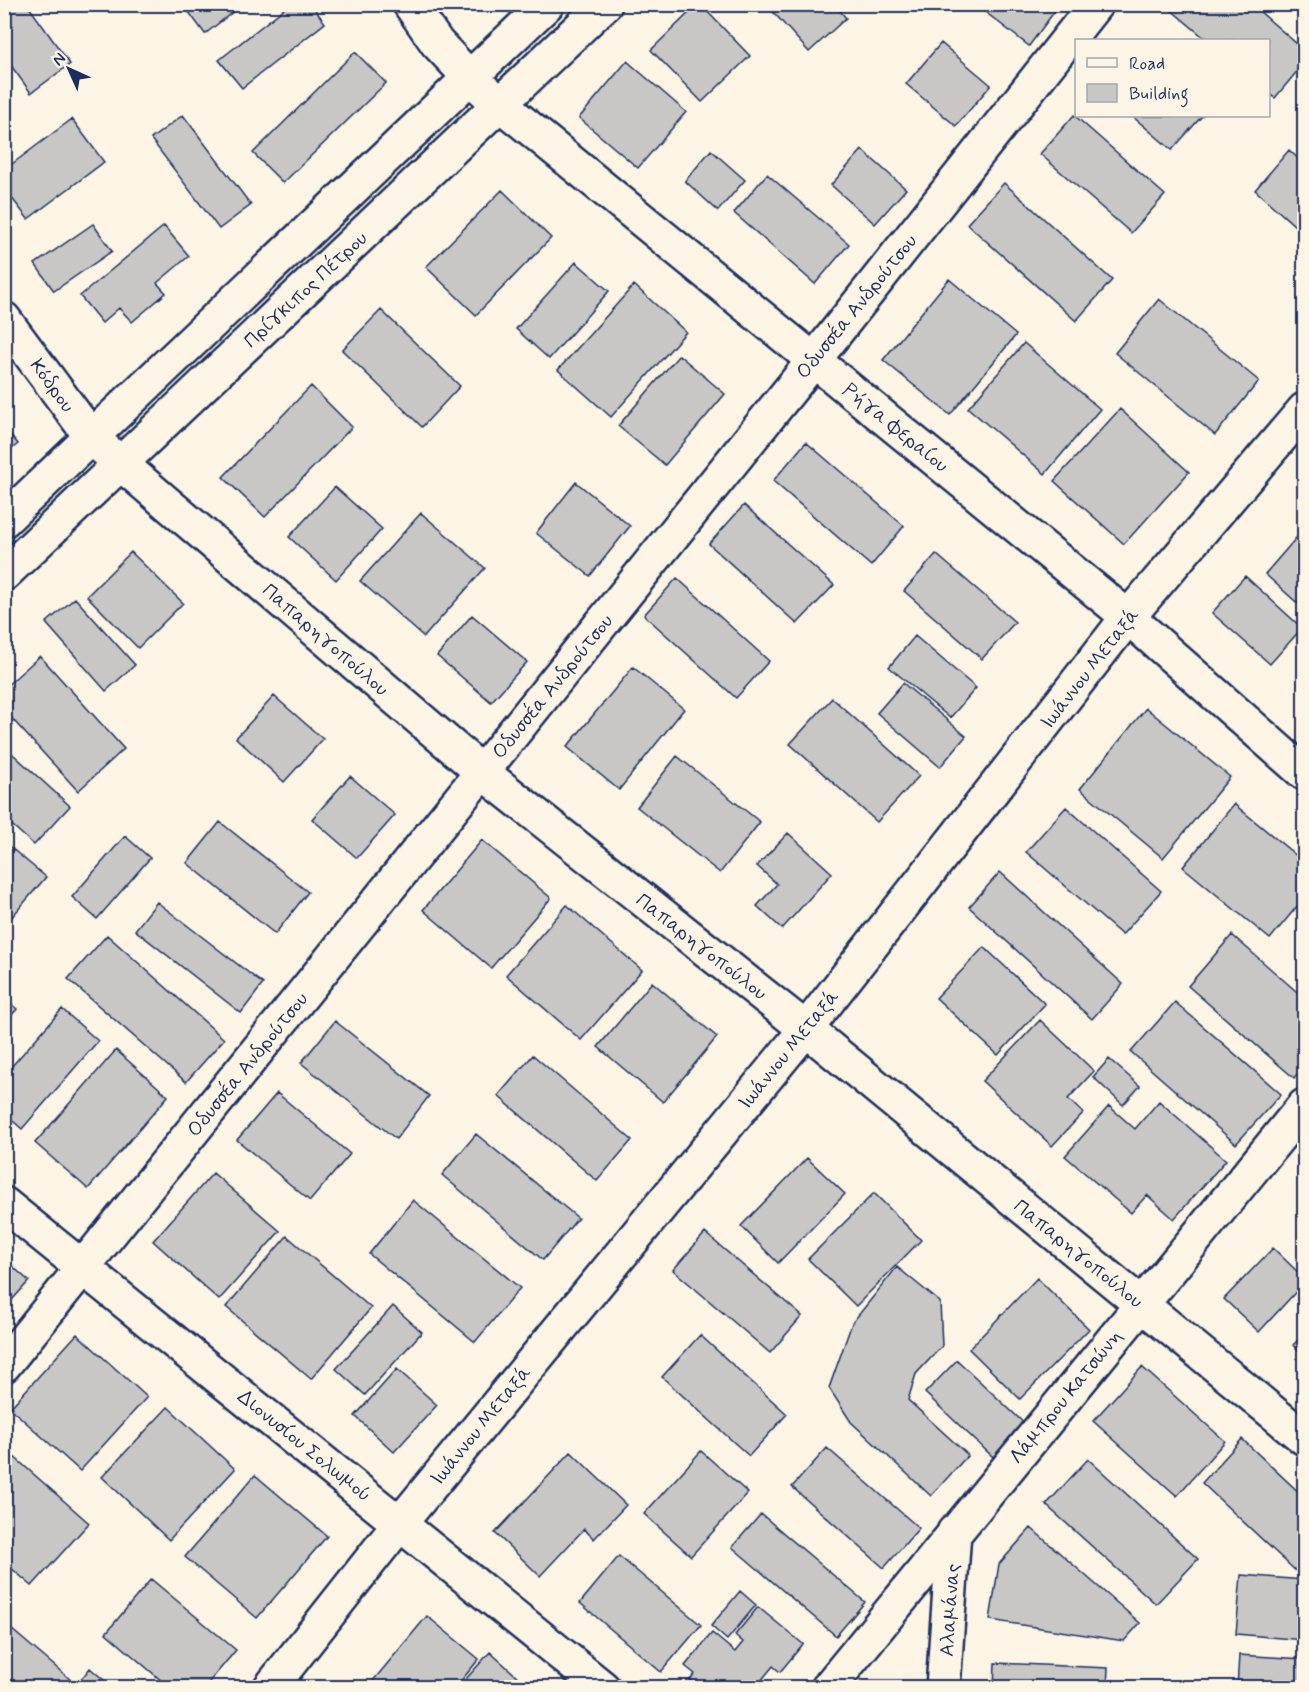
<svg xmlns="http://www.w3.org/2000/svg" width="1309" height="1692" font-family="Mynerve,sans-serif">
<rect width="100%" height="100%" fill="#fcf5e5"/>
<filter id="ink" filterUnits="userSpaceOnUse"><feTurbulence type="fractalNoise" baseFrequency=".0167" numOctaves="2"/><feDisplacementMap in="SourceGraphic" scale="12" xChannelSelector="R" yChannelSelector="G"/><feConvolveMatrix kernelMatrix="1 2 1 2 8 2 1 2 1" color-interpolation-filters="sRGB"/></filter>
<g filter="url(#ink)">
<path fill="#c8c7c6" stroke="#1b2f5e" stroke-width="1.5" d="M4,4H27L70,64L31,93L4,56Z
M183,4H243L205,34Z
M290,4H311L325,23L242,88L219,60Z
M698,4H700L750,56L702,102L651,50Z
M766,4H834L846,18L809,52Z
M975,4H1060L1029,46Z
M1164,4H1251L1304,50V63L1275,98L1268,93V40H1207Z
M941,43L991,85L956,126L906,84Z
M355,52L386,83L283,183L253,153Z
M627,61L686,112L638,168L579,118Z
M183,115L251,205L219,229L151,139Z
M1074,115L1165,195L1131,233L1040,154Z
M1132,116H1202L1172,150Z
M72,119L104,162L28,219L4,188V170Z
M711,150L745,180L718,211L685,181Z
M862,150L906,189L875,224L831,185Z
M1289,150L1304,164V234L1255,190Z
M767,174L849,244L815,284L734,213Z
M1004,183L1112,280L1076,321L967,224Z
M502,190L551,238L476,315L426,267Z
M93,224L112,251L54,291L35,264Z
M164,226L189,256L157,283L166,293L132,322L119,308L102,323L80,296Z
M576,262L609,291L549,359L516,329Z
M949,279L1016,335L950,415L883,360Z
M634,285L686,332L611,417L558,370Z
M1159,299L1259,381L1215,435L1115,353Z
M381,310L460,386L422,427L342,350Z
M1024,343L1100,409L1045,474L968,408Z
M679,355L725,394L665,465L618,426Z
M311,386L352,427L265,517L223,477Z
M1120,409L1189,472L1124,544L1054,481Z
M4,427L18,444L4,455Z
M806,442L904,526L871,566L773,481Z
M576,482L630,526L590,576L536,533Z
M335,487L382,529L336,580L289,537Z
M744,505L834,585L797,624L709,544Z
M421,513L485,568L424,637L360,581Z
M1303,530L1304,532V609L1265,574Z
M131,552L183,603L138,648L87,596Z
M936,554L1015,622L982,659L904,591Z
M1245,576L1302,628L1270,664L1212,613Z
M677,578L769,661L736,698L644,615Z
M75,598L135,665L106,691L46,623Z
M472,615L527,662L491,702L437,656Z
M915,636L976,688L950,718L889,667Z
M40,656L124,749L78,791L4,710V688Z
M633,667L684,709L619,790L567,747Z
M903,683L966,736L940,767L877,713Z
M274,696L323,739L284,782L236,738Z
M832,698L919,776L877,822L790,744Z
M1146,708L1230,777L1163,858L1080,789Z
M4,746L70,806L34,845L4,818Z
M677,756L760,822L720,873L637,807Z
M350,776L395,815L357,858L312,819Z
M1234,804L1304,862V898L1270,939L1183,867Z
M1066,807L1161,891L1122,935L1026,852Z
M220,822L308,892L275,934L187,863Z
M788,833L832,873L782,929L757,906L777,884L757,866Z
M125,836L150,858L97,919L72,897Z
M482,840L551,898L491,968L423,910Z
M4,842L46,877L11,918L4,912Z
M1000,872L1123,984L1092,1019L969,907Z
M157,902L263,984L241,1013L135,930Z
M567,905L642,970L581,1040L506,975Z
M107,935L224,1039L186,1082L68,979Z
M1232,935L1304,998V1065L1294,1078L1188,986Z
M984,947L1045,1004L998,1055L936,998Z
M652,982L717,1037L663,1102L598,1047Z
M4,998L17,1009L4,1024Z
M1175,1002L1281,1094L1236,1144L1131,1052Z
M62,1009L98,1041L22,1129L4,1113V1075Z
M1040,1020L1094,1071L1068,1099L1083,1113L1052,1146L982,1081Z
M335,1021L429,1096L396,1139L301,1063Z
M116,1050L168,1096L88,1189L35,1143Z
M533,1055L632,1140L597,1181L498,1096Z
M1109,1059L1140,1086L1123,1105L1093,1077Z
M277,1093L350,1154L310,1201L237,1140Z
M1159,1101L1226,1160L1174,1219L1147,1195L1131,1213L1065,1156L1109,1106L1135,1129Z
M476,1134L578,1218L543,1260L442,1175Z
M807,1158L845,1194L778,1263L741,1226Z
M213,1173L280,1231L219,1300L153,1241Z
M874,1193L921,1240L856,1306L808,1259Z
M413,1200L520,1288L475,1342L369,1254Z
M705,1233L802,1316L770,1353L673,1270Z
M287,1236L371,1308L311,1379L226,1307Z
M1273,1248L1304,1278V1283L1259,1332L1224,1299Z
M4,1259L29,1281L4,1309Z
M897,1267L940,1302L942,1346L916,1374L908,1400L968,1455L931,1496L851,1422L829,1388L852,1323Z
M1037,1278L1089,1329L1020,1399L969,1349Z
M393,1306L422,1332L365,1395L336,1369Z
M77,1334L147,1397L80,1471L10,1408Z
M1304,1334V1356L1293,1345Z
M700,1335L787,1414L749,1456L662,1377Z
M957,1360L1025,1424L993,1457L925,1393Z
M1142,1367L1225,1441L1177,1496L1093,1421Z
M397,1369L437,1405L394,1452L355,1416Z
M168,1407L235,1469L169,1540L102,1477Z
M1242,1439L1304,1497V1570L1300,1575L1202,1483Z
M4,1448L89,1523L32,1586L4,1562Z
M827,1448L919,1528L884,1568L792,1487Z
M701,1451L748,1493L691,1556L644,1514Z
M571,1452L626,1505L594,1539L584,1529L540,1576L495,1533Z
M1088,1459L1198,1559L1156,1604L1046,1505Z
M255,1475L327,1536L257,1618L185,1557Z
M761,1514L865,1602L836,1636L732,1547Z
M1031,1528L1140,1623L1124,1641L990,1620L999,1564Z
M619,1556L701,1625L661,1672L580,1603Z
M1241,1575L1304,1580V1640L1236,1634Z
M151,1579L236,1650L204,1688H170L106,1633Z
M740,1591L756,1605L727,1640L711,1626Z
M758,1607L803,1644L780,1672L773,1666L760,1682L765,1688H699L690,1680L695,1674L685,1666L712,1633L735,1652L743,1642L735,1635Z
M427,1616L479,1659L455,1688H367Z
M4,1623L71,1680L65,1688H4Z
M490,1652L530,1688H458Z
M1239,1655L1304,1659V1688H1237Z
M995,1663L1108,1668L1107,1688H994Z
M90,1668L113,1688H74Z"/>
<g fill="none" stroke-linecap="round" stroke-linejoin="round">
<g stroke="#1b2f5e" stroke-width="38">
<path id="minor" d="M410,4L437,43L470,78L500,104L1128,617L1304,773
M4,319L92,438L121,464L482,772L806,1029L1304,1438
M4,1204L603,1688
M4,1365L814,360L1096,4
M270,1688L401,1522L806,1029L1128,617L1304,410
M828,1688L1304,1106
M943,1688L954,1532"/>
</g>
<g stroke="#1b2f5e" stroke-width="38">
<path id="major" d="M4,520L547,4
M4,574L605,4"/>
</g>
<use href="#minor" stroke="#fcf5e5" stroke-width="33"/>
<use href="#major" stroke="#fcf5e5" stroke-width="33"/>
</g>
</g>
<g text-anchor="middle" stroke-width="5" stroke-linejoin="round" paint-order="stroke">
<g font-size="20" fill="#1b2f5e" stroke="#fcf5e5">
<text transform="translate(305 289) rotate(-43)" y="7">Πρίγκιπος Πέτρου</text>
<text transform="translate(856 306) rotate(-51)" y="7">Οδυσσέα Ανδρούτσου</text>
<text transform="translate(53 385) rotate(54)" y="7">Κόδρου</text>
<text transform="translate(896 427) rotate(39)" y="7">Ρήγα Φεραίου</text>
<text transform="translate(326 639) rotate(41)" y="7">Παπαρηγοπούλου</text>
<text transform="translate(1089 668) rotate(-52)" y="7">Ιωάννου Μεταξά</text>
<text transform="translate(552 686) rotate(-51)" y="7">Οδυσσέα Ανδρούτσου</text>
<text transform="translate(702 946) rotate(38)" y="7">Παπαρηγοπούλου</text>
<text transform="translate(788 1049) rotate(-51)" y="7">Ιωάννου Μεταξά</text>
<text transform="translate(247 1064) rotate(-51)" y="7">Οδυσσέα Ανδρούτσου</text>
<text transform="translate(1079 1253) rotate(39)" y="7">Παπαρηγοπούλου</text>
<text transform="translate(1065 1396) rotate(-51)" y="7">Λάμπρου Κατσώνη</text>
<text transform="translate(480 1425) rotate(-51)" y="7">Ιωάννου Μεταξά</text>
<text transform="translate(305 1445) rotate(39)" y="7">Διονυσίου Σολωμού</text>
<text transform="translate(949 1610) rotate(-86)" y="7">Αλαμάνας</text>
</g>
</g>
<rect width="1309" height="1692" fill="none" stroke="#fcf5e5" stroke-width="24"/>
<rect x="12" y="12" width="1285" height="1668" fill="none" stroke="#1b2f5e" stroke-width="2" filter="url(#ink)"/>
<rect x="1075" y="39" width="195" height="78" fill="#fcf5e5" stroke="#a2a6af" stroke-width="1.5"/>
<rect x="1087" y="58" width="30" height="9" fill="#fcf5e5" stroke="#a2a6af" stroke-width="1.5"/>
<text x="1129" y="69" font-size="18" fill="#1b2f5e">Road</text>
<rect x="1087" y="84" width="30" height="18" fill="#c8c7c6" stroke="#a2a6af" stroke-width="1.5"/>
<text x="1129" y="99" font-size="18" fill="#1b2f5e">Building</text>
<g transform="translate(69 69) rotate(315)" stroke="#fcf5e5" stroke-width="4.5" paint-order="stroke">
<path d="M0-4.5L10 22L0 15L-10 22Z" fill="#1b2f5e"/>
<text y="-9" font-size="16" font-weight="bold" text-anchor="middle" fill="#1b2f5e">N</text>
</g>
</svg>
